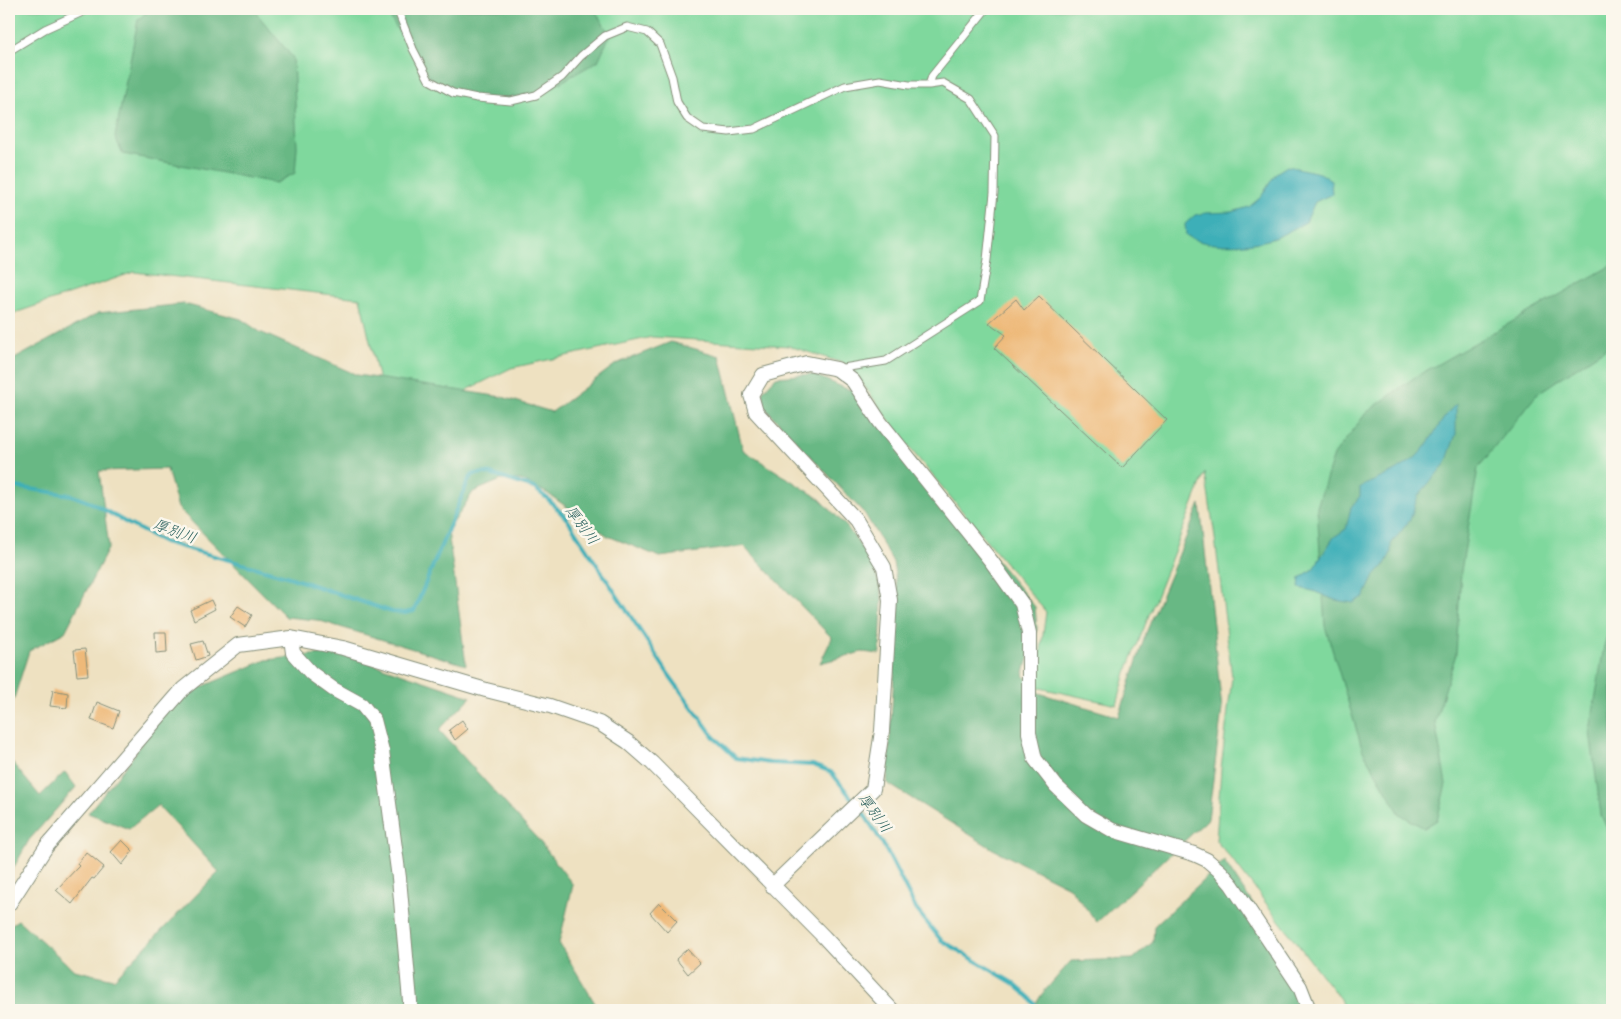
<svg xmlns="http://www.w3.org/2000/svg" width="1621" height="1019" font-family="Pangolin,'Klee One',sans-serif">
<rect width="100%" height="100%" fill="#fbf7ec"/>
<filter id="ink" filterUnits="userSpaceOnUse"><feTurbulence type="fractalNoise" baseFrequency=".02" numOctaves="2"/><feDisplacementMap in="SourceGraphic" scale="10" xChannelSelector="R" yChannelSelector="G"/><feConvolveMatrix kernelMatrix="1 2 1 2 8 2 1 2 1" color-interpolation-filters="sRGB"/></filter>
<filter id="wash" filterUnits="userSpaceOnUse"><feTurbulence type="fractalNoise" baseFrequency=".0096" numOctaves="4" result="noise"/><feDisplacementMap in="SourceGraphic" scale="20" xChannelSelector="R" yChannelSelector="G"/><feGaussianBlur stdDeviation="1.12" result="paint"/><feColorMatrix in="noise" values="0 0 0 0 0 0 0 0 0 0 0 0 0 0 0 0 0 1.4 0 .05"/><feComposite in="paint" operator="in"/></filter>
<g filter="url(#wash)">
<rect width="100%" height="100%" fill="#eee1c1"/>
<path fill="#7fd89d" stroke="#4f8a68" d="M9,9H1612V1010H1344L1340,999L1231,858L1216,841L1221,769L1232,677L1214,530L1205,473L1125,676L1117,705L1036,687L1046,612L908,446L849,365L789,346L652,337L511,368L447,400L380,385L360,298L134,272L9,315Z"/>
<path fill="#67b884" stroke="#437a5c" d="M150,9H253L293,58L297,147L295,173L276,183L123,154L115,137L138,20Z
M385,9H594L610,35L598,61L542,93L485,101L438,84L420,67Z
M1612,265V344L1538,393L1478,468L1461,571L1456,654L1435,722L1446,784L1437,820L1424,828L1400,814L1363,751L1325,626L1317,507L1334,455L1366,413L1415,377Z
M184,304L241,319L260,332L357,375L502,397L552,412L616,364L671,342L720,356L743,450L820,499L847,527L873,564L882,595L880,654L862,652L820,663L832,638L744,546L660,557L608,536L547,493L521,480H501L473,492L448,531L466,665L317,620L286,617L178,508L167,469L99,471L109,547L65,632L29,651L9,714V362L98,313Z
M812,374L847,389L856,390L1035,607L1037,629L1023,675L1039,693L1119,717L1146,633L1200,504L1222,709L1208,819L1097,922L1069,887L993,849L887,783L899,600L893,562L865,514L765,408L763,391L776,377Z
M1612,621V840L1601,815L1590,731L1604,646Z
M338,652L471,697L439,730L541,843L573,885L559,943L599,1010H9V926L18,920L74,970L114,979L219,872L158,805L129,829L88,813L132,758L168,701L266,660Z
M9,759L40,796L65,772L76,787L29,840L9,876Z
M1224,861L1288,956L1311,1010H1032L1042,994L1071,961L1133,959L1153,942L1154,926Z"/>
<path fill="#3eafb8" stroke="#2e7676" d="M1287,166L1320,173L1331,180L1332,194L1315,202L1306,222C1296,227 1285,234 1274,238C1252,246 1205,249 1186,235L1185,224L1195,215L1206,213L1232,212L1249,207L1261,197L1276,173Z
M1456,404V434L1446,463L1418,496L1410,520L1391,544V553L1384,566L1373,578L1364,597L1353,603L1335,600L1313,591L1299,588L1300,578L1313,569L1334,537L1346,529L1351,507L1360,496V487C1376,480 1403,469 1416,457C1432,442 1439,420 1456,404Z"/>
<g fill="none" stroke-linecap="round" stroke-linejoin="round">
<path stroke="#3eafb8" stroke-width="4" d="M9,486L71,495L94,504L125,522L164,542L286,576L392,612L405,613L414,611L469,479L474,474L487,473L534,488L548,499L567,519L669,675L714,737L736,758L770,763L813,765L831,772L864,814L883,844L916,909L941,940L1013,983L1030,998L1039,1010"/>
</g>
<g id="blocks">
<path fill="#eeb979" d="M1039,296L1167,420L1122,468L994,348L1006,335L989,323L1016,299L1024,310Z
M211,600L215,609L194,620L190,610Z
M238,606L252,615L245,627L230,617Z
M155,632H166L167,652L156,653Z
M203,641L208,656L196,660L191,644Z
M85,649L88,675L77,676L74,650Z
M53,690L68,693L67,708L50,706Z
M97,702L119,711L113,728L91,720Z
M462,720L468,729L455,740L449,730Z
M122,840L133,851L122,865L111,852Z
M86,852L104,867L94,879L92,878L72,904L56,890L79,866L77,864Z
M659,903L677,921L667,932L650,913Z
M687,949L700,963L688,974L676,959Z"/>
</g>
</g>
<g filter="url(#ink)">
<use href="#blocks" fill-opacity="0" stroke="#868f7a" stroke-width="1"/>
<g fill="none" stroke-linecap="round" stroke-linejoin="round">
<g stroke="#868f7a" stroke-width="9">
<path id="service" d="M397,9L413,49L429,80L453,93L477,98L511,101L536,95L562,77L581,56L605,36L627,27L647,32L660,44L672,77L677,102L687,118L703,129L729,132L754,129L845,86L880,80L909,85H929L943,83L971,99L995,136L994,193L987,260L980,301L886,361L837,369
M9,51L45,29L89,9
M929,85L932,76L986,9"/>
</g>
<g stroke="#868f7a" stroke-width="16">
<path id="minor" d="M291,638L293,653L311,673L333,689L362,705L374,720L382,751L399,878L410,1001V1010
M772,886L873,789L882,731L890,600L884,567L856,520L756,412L751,395L763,375L807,363L837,369L853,381L880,422L991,561L1022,604L1029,633V733L1035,759L1056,786L1086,815L1112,830L1194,854L1207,860L1221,872L1232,885L1300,987L1309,1010
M9,904L46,847L183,689L238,645L291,638L343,648L486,690L550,706L599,723L628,742L652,763L824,937L892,1010"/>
</g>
<use href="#service" stroke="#fff" stroke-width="7"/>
<use href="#minor" stroke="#fff" stroke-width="14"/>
</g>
</g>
<g text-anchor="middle" stroke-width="5" stroke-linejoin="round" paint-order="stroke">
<g font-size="15" font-style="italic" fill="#285f5c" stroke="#fbf7ec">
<text transform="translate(582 525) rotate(53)" y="5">厚別川</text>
<text transform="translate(175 531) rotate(20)" y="5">厚別川</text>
<text transform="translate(875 813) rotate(54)" y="5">厚別川</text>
</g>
</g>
<rect width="1621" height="1019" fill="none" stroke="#fbf7ec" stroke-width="30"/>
</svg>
